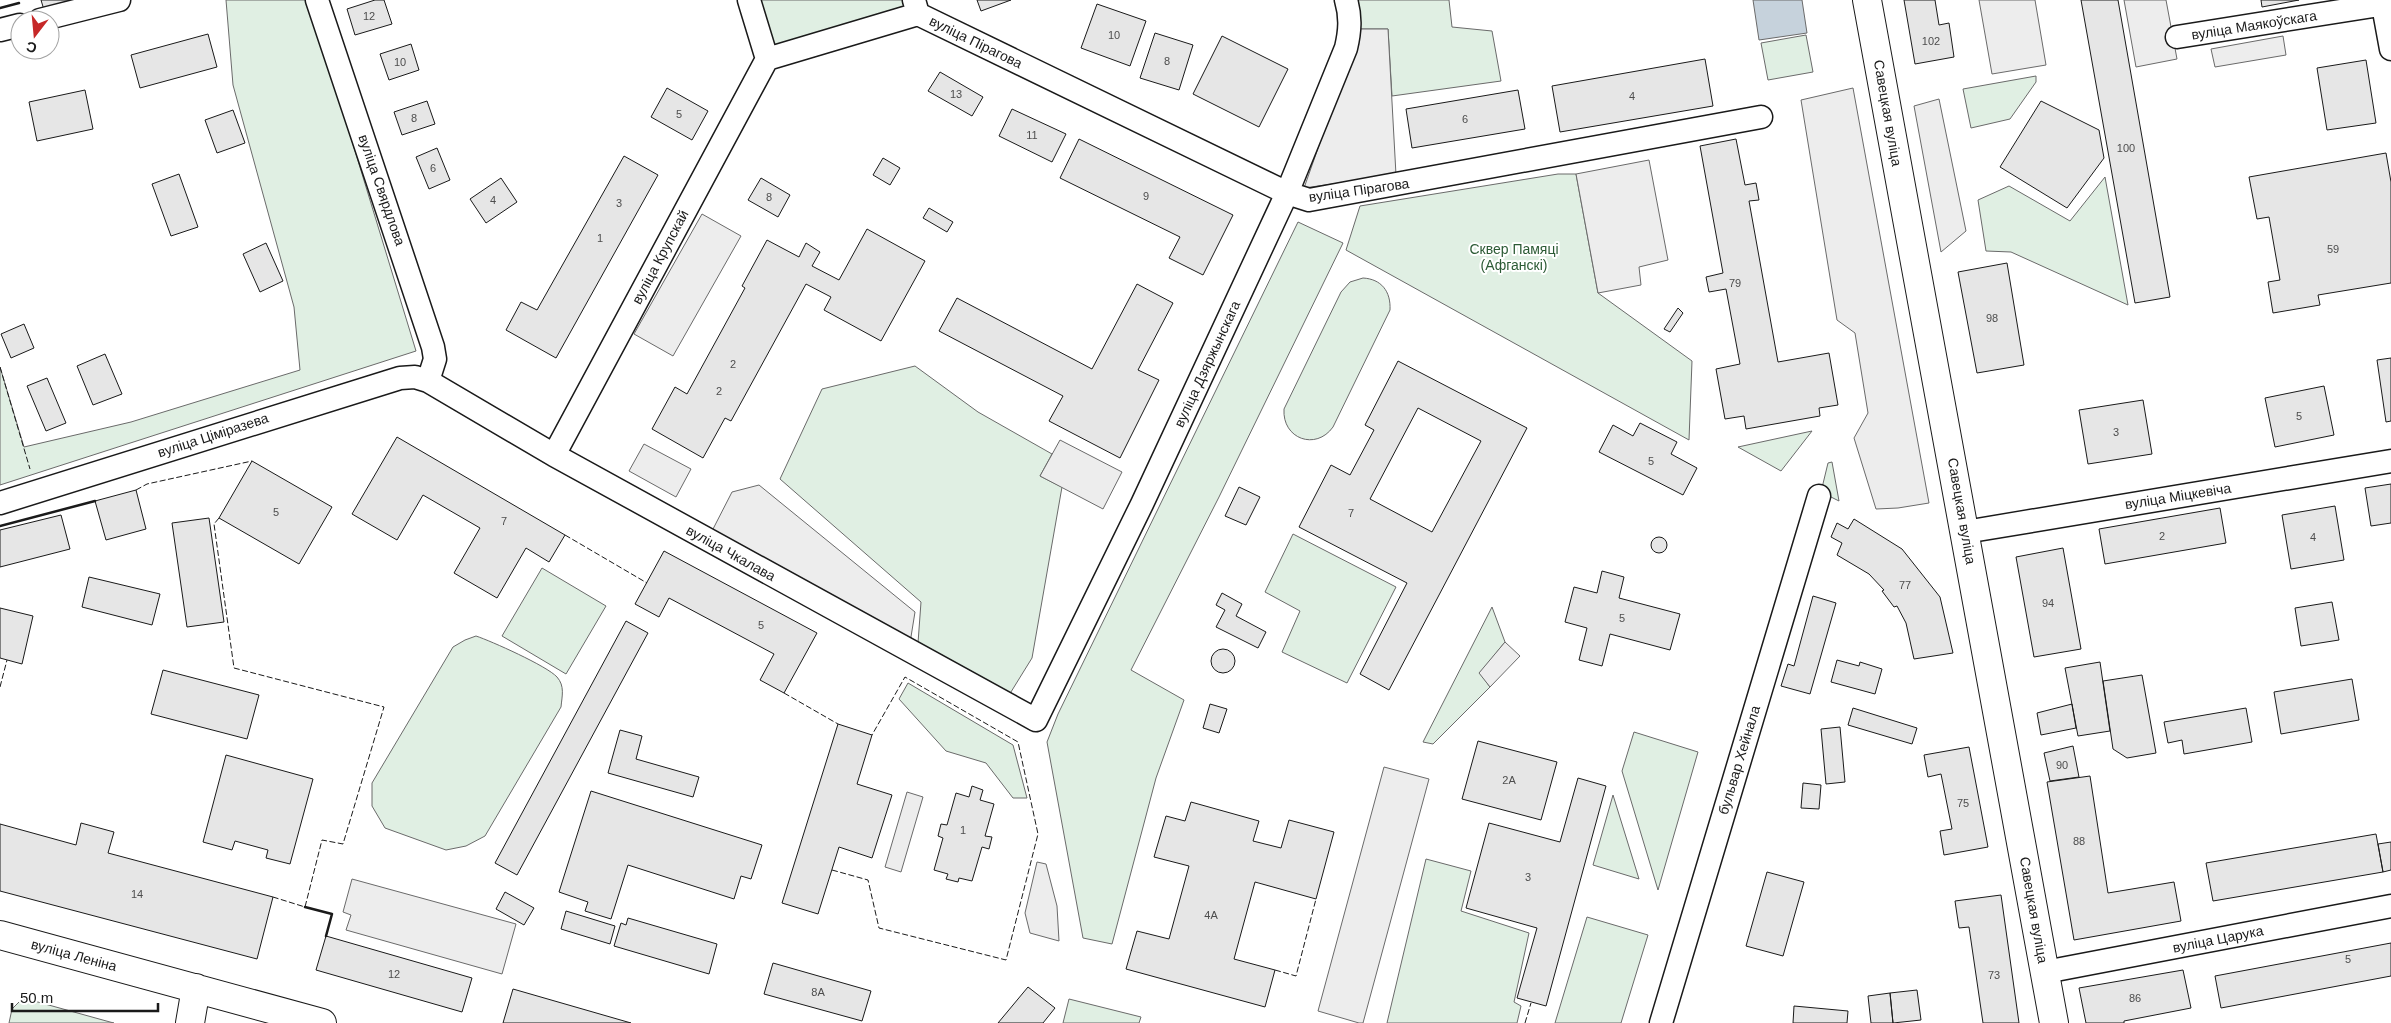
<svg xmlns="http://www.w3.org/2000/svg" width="2391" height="1023" font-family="Helvetica,sans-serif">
<rect width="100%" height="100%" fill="#fff"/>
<path fill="#e0efe3" stroke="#6a6a6a" d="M226,0H309L416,351L0,485V367L24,447L131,422L300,370L294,307L233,85Z
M752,0H910L913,11L769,54Z
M1354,0H1449L1452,27L1492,31L1501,81L1392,96L1388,29H1360Z
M1806,35L1813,72L1768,80L1761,43Z
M2036,76V82L2010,119L1971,128L1963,89Z
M1558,174H1576L1598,293L1692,361L1689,440L1346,250L1360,206Z
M2105,177L2128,305L2011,252L1986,251L1978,200L2009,186L2070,221Z
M1298,222L1343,243L1219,497L1131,670L1184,700L1156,778L1112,944L1083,938L1047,742L1058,714Z
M1363,278C1381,279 1391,291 1390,310L1333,427C1316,451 1282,439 1284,409L1341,292L1350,282Z
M915,366L978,412L1052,454L1040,476L1062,487L1032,658L1006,700L918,643L921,602L780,479L822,389Z
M1812,431L1781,471L1738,447Z
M1832,462L1839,501L1821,492L1828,463Z
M1293,534L1396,587L1347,683L1282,652L1300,611L1265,592Z
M542,568L606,606L566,674L502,636Z
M1492,607L1505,642L1480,673L1490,687L1433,744L1423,742Z
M476,636C491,641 547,666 557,677C565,686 562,696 561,707L485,836L466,846L446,850L385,828L372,806V783L453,647L465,640Z
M908,683L1013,745L1027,798H1013L986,763L946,751L899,699Z
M1634,732L1698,752L1658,890L1622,771Z
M1613,795L1639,879L1593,865Z
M1426,859L1471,871L1461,911L1529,933L1514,1002L1521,1006L1517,1023H1387Z
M1587,917L1648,935L1621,1023H1555Z
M27,999L110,1022L114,1023H9L12,1009L21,1000Z
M1069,999L1141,1017L1139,1023H1063Z"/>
<path fill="#ededed" stroke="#6a6a6a" d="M1979,0H2035L2046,65L1992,74Z
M2124,0H2166L2177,59L2136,67Z
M1360,29H1388L1396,175L1304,188Z
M2283,36L2286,55L2215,67L2211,49Z
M1853,88L1929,503L1898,508L1876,509L1854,438L1868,413L1855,333L1837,320L1801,100Z
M1939,99L1966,231L1941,252L1914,106Z
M1649,160L1668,260L1639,267L1641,285L1598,293L1576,174Z
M702,214L741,236L673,356L634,334Z
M1060,440L1122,472L1103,509L1040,476Z
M644,444L691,469L676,497L629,471Z
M759,485L915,612L910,643L712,531L732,492Z
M1505,642L1520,656L1490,687L1479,673Z
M1384,767L1429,779L1363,1023H1359L1318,1011Z
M907,792L923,797L901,872L885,867Z
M1037,862L1046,864L1057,906L1059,941L1030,933L1025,913Z
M352,879L516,924L502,974L346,930L351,915L343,912Z"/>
<path fill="#c6d2dc" stroke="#6a6a6a" d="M1753,0H1802L1807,33L1759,40Z"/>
<path fill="#e6e6e6" stroke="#1a1a1a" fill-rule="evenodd" d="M41,0H78L44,10Z
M375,0H384L392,24L355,35L347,9Z
M977,0H1011L981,11Z
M1904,0H1935L1939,25L1949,23L1954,57L1915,64Z
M2081,0H2118L2170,297L2135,303Z
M2261,0H2299L2262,7Z
M1097,4L1146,21L1130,66L1081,48Z
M1155,33L1193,45L1179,90L1140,78Z
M208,34L217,67L140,88L131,55Z
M1222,36L1288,69L1259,127L1193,94Z
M411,44L419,70L389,80L380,54Z
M1705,59L1713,106L1560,132L1552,86Z
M2366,60L2376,123L2327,130L2317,68Z
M940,72L983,97L972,116L928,91Z
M667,88L708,111L692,140L651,117Z
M85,90L93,129L37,141L29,102Z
M1518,90L1525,129L1412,148L1406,109Z
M427,101L435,124L402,135L394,112Z
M2041,101L2099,130L2104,158L2067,208L2000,167Z
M1012,109L1066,134L1052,162L999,136Z
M233,110L245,143L217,153L205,120Z
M1079,139L1233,215L1203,275L1169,258L1180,237L1060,178Z
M1736,139L1745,185L1756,183L1759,200L1749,201L1778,362L1829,353L1838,405L1819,408L1820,416L1746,429L1744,416L1725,419L1716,369L1740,364L1726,289L1709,292L1706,277L1723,273L1700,146Z
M437,148L450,180L429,189L416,157Z
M2386,153L2391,182V283L2318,295L2320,305L2273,313L2268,282L2280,280L2269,217L2257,219L2249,177Z
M624,156L658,175L556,358L506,330L521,302L537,310Z
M883,158L900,168L890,185L873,175Z
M179,174L198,227L171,236L152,184Z
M501,178L517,202L486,223L470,199Z
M761,178L790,195L778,217L748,200Z
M929,208L953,222L947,232L923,218Z
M867,229L925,261L881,341L824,310L831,297L806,284L731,421L725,418L703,458L652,429L675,387L687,394L745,288L742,286L767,240L799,257L806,243L820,252L812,266L839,280Z
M266,243L283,281L260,292L243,254Z
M2007,263L2024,365L1977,373L1958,272Z
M1137,284L1173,303L1138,370L1159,380L1120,458L1049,421L1063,396L939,331L957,298L1092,369Z
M1678,308L1683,313L1670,332L1664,329Z
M24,324L34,348L11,358L1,334Z
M105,354L122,394L93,405L77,366Z
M2391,358V421L2386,422L2377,360Z
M1398,361L1527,428L1389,690L1360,674L1407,583L1299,527L1331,465L1350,475L1374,430L1365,425ZM1418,408L1481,441L1432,532L1370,499Z
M47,378L66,423L46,431L27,386Z
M2324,386L2334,435L2275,447L2265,398Z
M2143,400L2152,454L2088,464L2079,410Z
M1640,423L1677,442L1671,454L1697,468L1683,495L1599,452L1613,425L1633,436Z
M397,437L565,535L549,562L526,548L497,598L454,573L480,528L423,495L397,540L352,514Z
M252,461L332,507L299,564L219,518Z
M2391,484V523L2371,526L2365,488Z
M1239,487L1260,497L1246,525L1225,516Z
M136,490L146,529L106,540L95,501Z
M2335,506L2344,560L2291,569L2282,515Z
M2220,508L2226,543L2105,564L2099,529Z
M61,515L70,549L0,567V530Z
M209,518L224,622L187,627L172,523Z
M1854,519L1902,549L1940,597L1953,653L1914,659L1906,623L1897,606L1894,607L1882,591L1884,590L1869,574L1837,555L1842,543L1831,537L1837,523L1848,529Z
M1651 545a8 8 0 1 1 16 0a8 8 0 1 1-16 0Z
M2063,548L2081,649L2034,657L2016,557Z
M664,551L817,633L784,693L760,680L774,654L669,598L659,617L635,604Z
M1602,571L1624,577L1619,598L1680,614L1670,650L1610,634L1602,666L1579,660L1587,628L1565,622L1574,587L1597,593Z
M89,577L160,594L152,625L82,607Z
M1222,593L1242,604L1236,616L1266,632L1258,648L1216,627L1225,610L1216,605Z
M1813,596L1836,603L1810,694L1781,686L1788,664L1794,666Z
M2332,602L2339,640L2301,646L2295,608Z
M0,608L33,616L22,664L0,658Z
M626,621L648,633L517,875L495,863Z
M1211 661a12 12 0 1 1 24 0a12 12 0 1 1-24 0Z
M1837,660L1859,666L1860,662L1882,669L1875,694L1831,682Z
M2100,662L2110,731L2078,736L2065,668Z
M163,670L259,695L247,739L151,714Z
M2142,675L2156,753L2127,758L2113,749L2103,681Z
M2352,679L2359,720L2281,734L2274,692Z
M1210,704L1227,709L1219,733L1203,728Z
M2072,704L2076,728L2041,735L2037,713Z
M1853,708L1917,728L1912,744L1848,725Z
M2246,708L2252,742L2184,754L2182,740L2168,743L2164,722Z
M838,724L872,735L857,784L892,795L872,858L839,847L818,914L782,903Z
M1840,727L1845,782L1826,784L1821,729Z
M620,730L642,736L636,759L699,777L693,797L608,773Z
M1478,741L1557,762L1541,820L1462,799Z
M2073,746L2079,777L2050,781L2044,753Z
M1969,747L1988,847L1944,855L1940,831L1952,829L1941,774L1928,777L1924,755Z
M226,755L313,779L290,864L266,858L268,850L235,841L232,850L203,842Z
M2090,776L2108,893L2174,882L2181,921L2074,940L2047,782Z
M1578,778L1606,786L1546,1006L1517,998L1537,928L1466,908L1489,823L1560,842Z
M1803,783L1821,785L1819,809L1801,808Z
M972,786L983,790L980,800L994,804L985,836L992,837L989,849L982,847L972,881L959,878L958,882L946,879L948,874L934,870L943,838L938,836L941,824L947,825L956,793L969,797Z
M591,791L762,845L751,879L741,876L734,899L628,865L611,919L585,911L588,902L559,892Z
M1191,802L1259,821L1253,841L1281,848L1289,820L1334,832L1316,899L1255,882L1234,959L1275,970L1265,1007L1126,969L1137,931L1169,939L1189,866L1154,857L1166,816L1185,821Z
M81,823L114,832L108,853L273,897L257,959L0,891V824L76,845Z
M2376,834L2383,872L2213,901L2206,863Z
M2391,842V870L2383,872L2378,844Z
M1767,872L1804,882L1783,956L1746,946Z
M505,892L534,908L524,925L496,909Z
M2001,895L2019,1023H1983L1969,927L1959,928L1955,901Z
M566,911L615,926L610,944L561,929Z
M628,918L717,944L709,974L614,946L621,923L626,925Z
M326,936L472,978L462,1012L316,970Z
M2391,943V976L2221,1008L2215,976Z
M773,963L871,991L862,1021L764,994Z
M2183,970L2191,1008L2124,1021V1023H2086L2079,988Z
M1028,987L1055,1008L1043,1023H998Z
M513,989L631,1023H503Z
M1917,990L1921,1020L1893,1023L1890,993Z
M1890,993L1893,1023H1871L1868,996Z
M1794,1006L1848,1011L1847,1023H1793Z"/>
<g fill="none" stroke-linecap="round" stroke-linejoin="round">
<g stroke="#1a1a1a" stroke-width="25">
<path id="minor" d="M317,0L433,347L435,359L428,381
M749,0L767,59
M914,0L918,14L1287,193L1309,200L1761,117
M2382,0L2391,49
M40,20L119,0
M0,30L20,25
M2177,37L2391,3
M554,455L767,59L918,14
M0,503L400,378L415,377L428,381L554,455L1036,720L1142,504L1287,193L1346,48C1350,31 1351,17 1346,0
M1965,532L2391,461
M2045,972L2391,906
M1661,1023L1819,496"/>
</g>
<g stroke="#1a1a1a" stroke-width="30">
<path id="major" d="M1867,0L2054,1023
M0,935L322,1023
M190,1023L196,988"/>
</g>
<use href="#minor" stroke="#fff" stroke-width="22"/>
<use href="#major" stroke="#fff" stroke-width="28"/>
<path stroke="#1a1a1a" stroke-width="1" stroke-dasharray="6 2.5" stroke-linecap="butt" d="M0,367L30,469
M136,490L147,484L252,461
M219,518L214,524L234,668L384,707L343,844L322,840L305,907L273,897
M565,535L647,583
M0,687L7,660
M784,693L838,724
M832,870L868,880L879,928L1006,960L1038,834L1018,742L905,677L872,735
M1275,970L1296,976L1316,899
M1525,1023L1531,1003"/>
<path stroke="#1a1a1a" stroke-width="2.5" d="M0,8L19,3
M0,526L95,501
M305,907L332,914L326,936"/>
</g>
<g text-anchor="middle" stroke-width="4" stroke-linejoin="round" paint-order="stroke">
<g font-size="11" fill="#4d4d4d">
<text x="369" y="20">12</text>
<text x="1114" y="39">10</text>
<text x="1931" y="45">102</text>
<text x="1167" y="65">8</text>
<text x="400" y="66">10</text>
<text x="956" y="98">13</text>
<text x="1632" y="100">4</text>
<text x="679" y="118">5</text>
<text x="414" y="122">8</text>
<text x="1465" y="123">6</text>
<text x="1032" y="139">11</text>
<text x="2126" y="152">100</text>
<text x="433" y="172">6</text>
<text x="1146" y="200">9</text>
<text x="769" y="201">8</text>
<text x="493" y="204">4</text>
<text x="619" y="207">3</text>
<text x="600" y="242">1</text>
<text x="2333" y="253">59</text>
<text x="1735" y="287">79</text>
<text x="1992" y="322">98</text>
<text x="733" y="368">2</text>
<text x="719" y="395">2</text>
<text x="2299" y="420">5</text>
<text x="2116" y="436">3</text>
<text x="1651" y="465">5</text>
<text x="276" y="516">5</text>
<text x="1351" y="517">7</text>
<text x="504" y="525">7</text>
<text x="2162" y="540">2</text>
<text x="2313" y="541">4</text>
<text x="1905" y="589">77</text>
<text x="2048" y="607">94</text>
<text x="1622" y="622">5</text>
<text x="761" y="629">5</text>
<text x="2062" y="769">90</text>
<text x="1509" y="784">2А</text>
<text x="1963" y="807">75</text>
<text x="963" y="834">1</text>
<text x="2079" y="845">88</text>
<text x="1528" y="881">3</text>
<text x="137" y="898">14</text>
<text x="1211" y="919">4А</text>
<text x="2348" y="963">5</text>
<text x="394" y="978">12</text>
<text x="1994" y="979">73</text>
<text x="818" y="996">8А</text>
<text x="2135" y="1002">86</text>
</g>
<g font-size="14" fill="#1a1a1a" stroke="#fff">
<text transform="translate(2254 25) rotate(-9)" y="5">вуліца Маякоўскага</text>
<text transform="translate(976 42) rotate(26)" y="5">вуліца Пірагова</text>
<text transform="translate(1888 113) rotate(80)" y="5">Савецкая вуліца</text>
<text transform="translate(382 190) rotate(71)" y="5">вуліца Свярдлова</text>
<text transform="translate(1359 190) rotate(-8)" y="5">вуліца Пірагова</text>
<text transform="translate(660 257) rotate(-62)" y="5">вуліца Крупскай</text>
<text transform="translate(1207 364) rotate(-65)" y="5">вуліца Дзяржынскага</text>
<text transform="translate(213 435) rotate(-18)" y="5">вуліца Ціміразева</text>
<text transform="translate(2178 496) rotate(-9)" y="5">вуліца Міцкевіча</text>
<text transform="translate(1962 511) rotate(80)" y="5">Савецкая вуліца</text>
<text transform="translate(731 553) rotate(29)" y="5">вуліца Чкалава</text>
<text transform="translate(1739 760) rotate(-73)" y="5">бульвар Хейнала</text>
<text transform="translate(2034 910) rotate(80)" y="5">Савецкая вуліца</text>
<text transform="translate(2218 939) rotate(-11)" y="5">вуліца Царука</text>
<text transform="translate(74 955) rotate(15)" y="5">вуліца Леніна</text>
</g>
<g font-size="14" fill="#2b5a34" stroke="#fff">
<text x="1514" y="254">Сквер Памяці<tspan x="1514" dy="16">(Афганскі)</tspan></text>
</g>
</g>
<g transform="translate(35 35) rotate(196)"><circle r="24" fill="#ffffff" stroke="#a3a3a3"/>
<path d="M0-4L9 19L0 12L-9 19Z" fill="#c62828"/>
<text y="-8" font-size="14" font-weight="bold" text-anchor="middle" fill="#1a1a1a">С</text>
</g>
<path d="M12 1003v8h146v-8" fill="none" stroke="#1a1a1a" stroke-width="2.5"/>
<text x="20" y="1003" font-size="15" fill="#1a1a1a" stroke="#ffffff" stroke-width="4" paint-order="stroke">50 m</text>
</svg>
